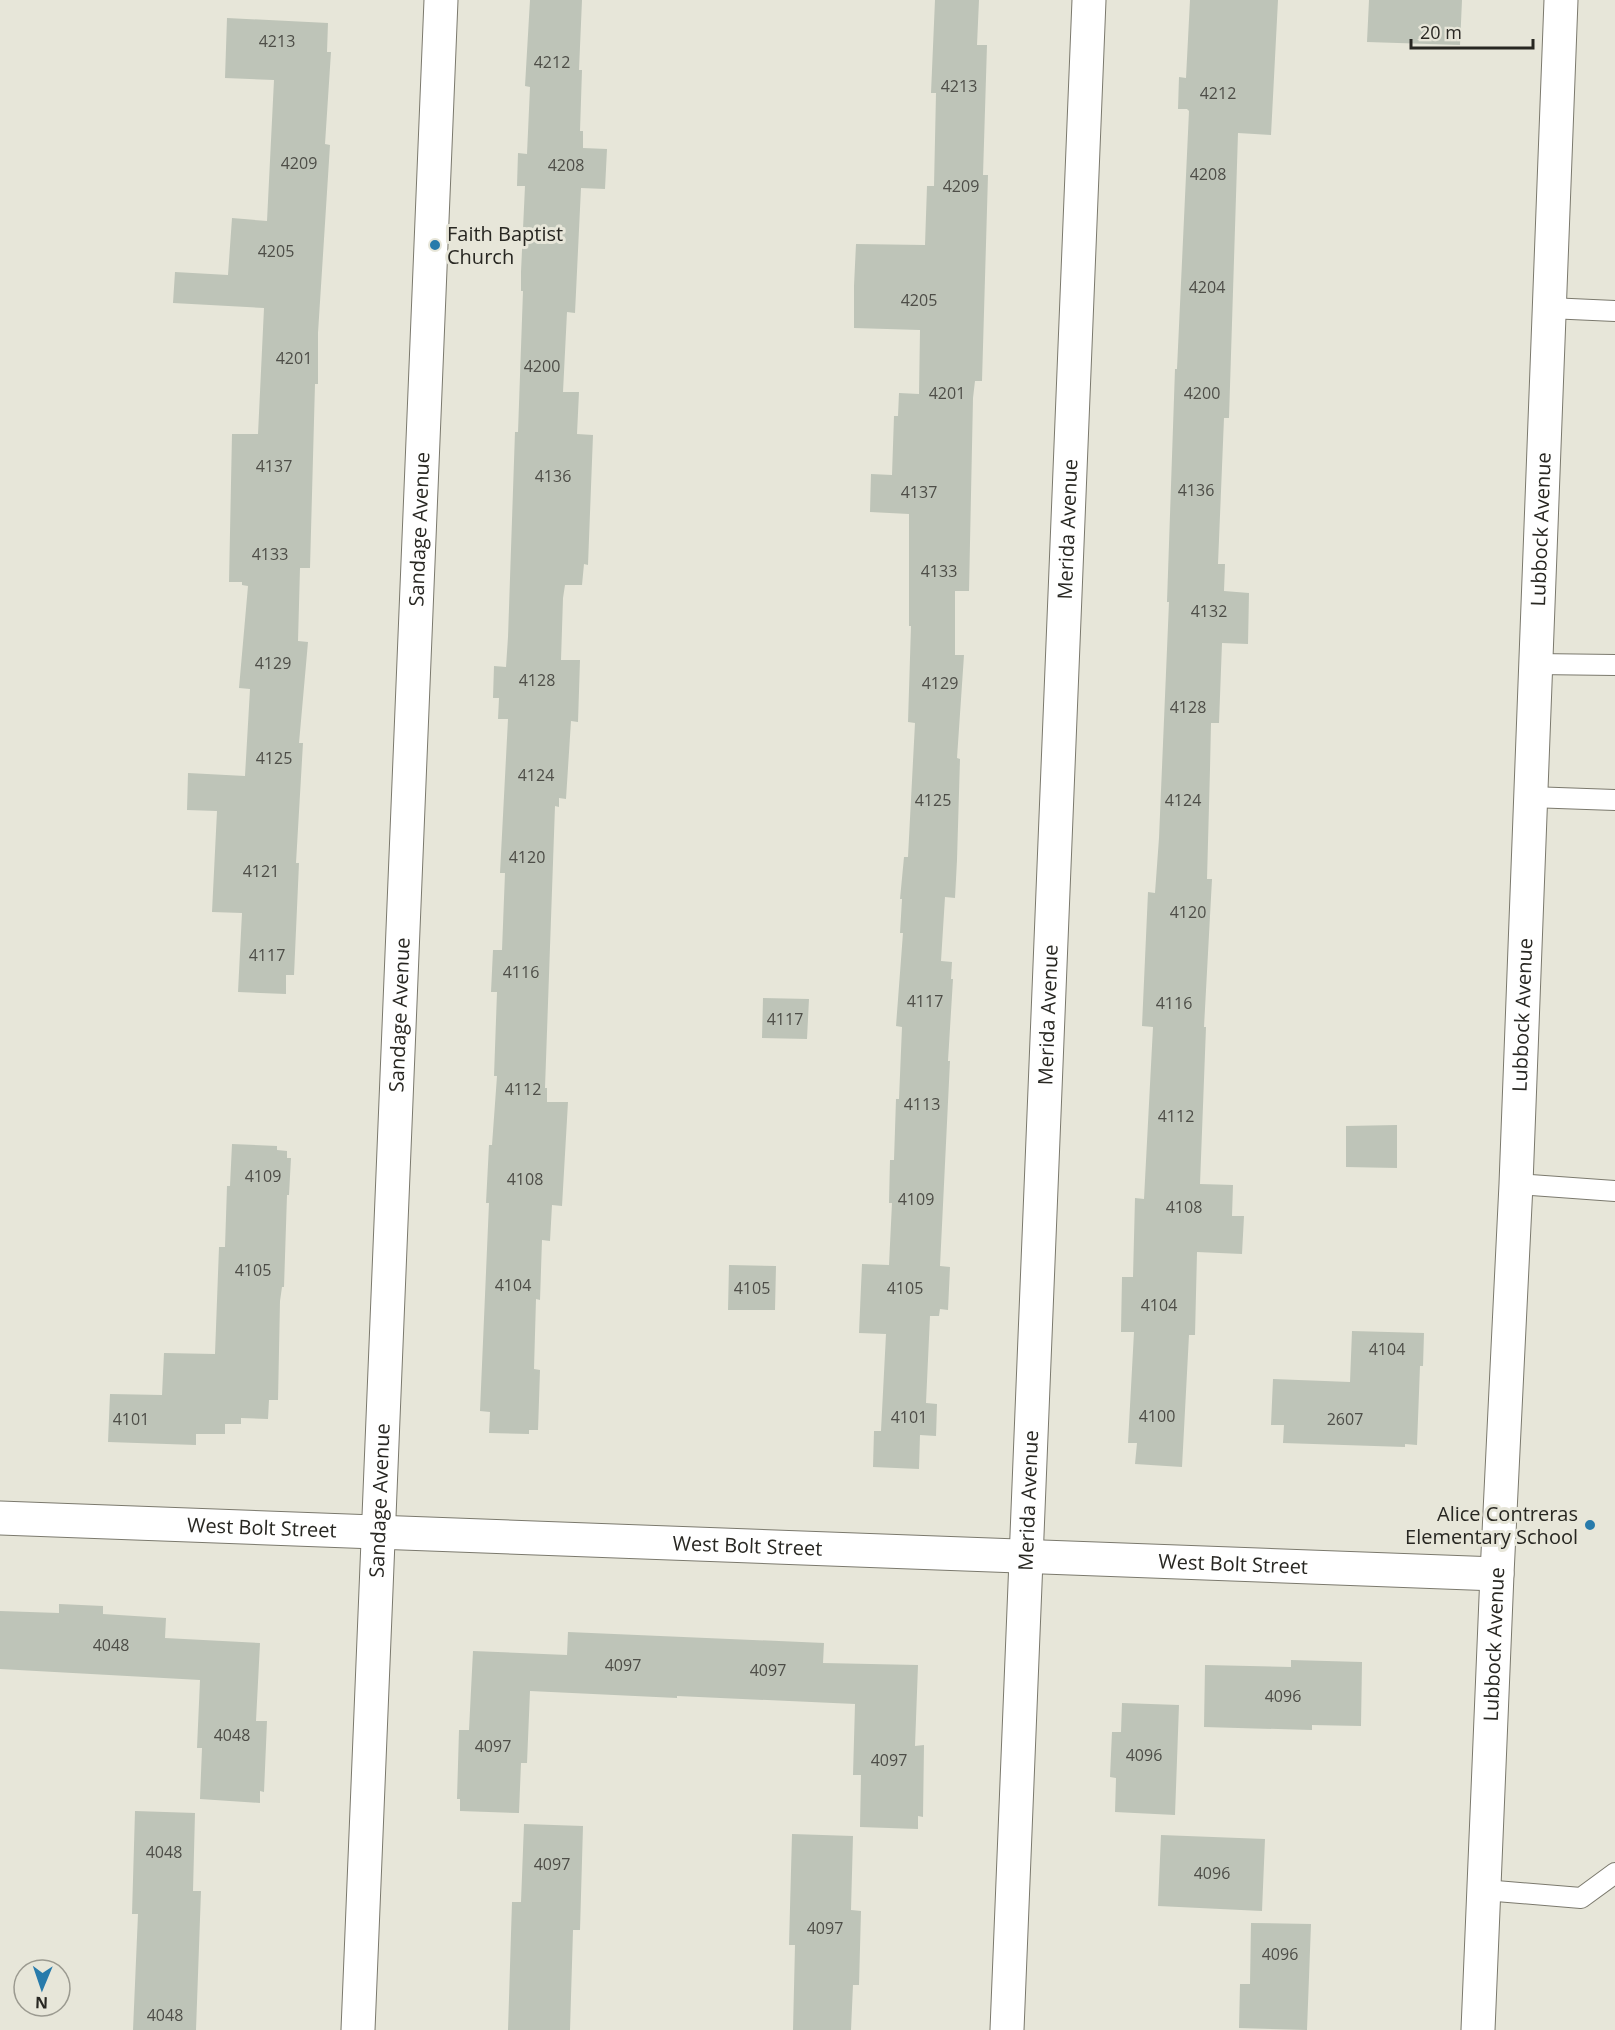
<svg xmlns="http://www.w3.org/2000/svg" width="1615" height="2030" font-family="'Open Sans',sans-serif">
<rect width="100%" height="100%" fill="#e7e6d9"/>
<path fill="#bec4b8" d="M530,0H582L579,70H582L580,131H583V148L607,149L605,189L581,188L575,313L567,312L563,392H579L577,434L593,435L588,565L584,564L582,585H565L563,598L561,660H580L578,722L571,721L566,799L559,798V807L555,806L545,1088H547V1102H568L562,1206L552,1205L550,1241L542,1240L540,1300L536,1299L534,1369L540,1370L538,1430H529V1434L489,1433L490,1412L480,1411L489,1203H486L489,1145H492L497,1076H494L497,992H491L493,950H502L505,873H500L508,719H498L499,698H493L494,666L506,667L508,637L515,432H518L523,291H521V272L525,186H517L518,153L527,154L530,87L525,86Z
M935,0H979L977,45H987L983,175H988L982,381H975L973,398L969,591H955V655H964L957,758L960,759L957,860L955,898L945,897L941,961L952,962L951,979H953L948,1061H950L940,1266L950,1267L948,1310L940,1309L939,1316H930L926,1403L937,1404L936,1436L920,1435L919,1469L873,1467L874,1431H881L886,1334L859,1333L862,1264L889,1265L892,1203H889L890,1160H894L896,1099H899L902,1027L896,1026L903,933H900L902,899H900L904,857H908L915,723L908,722L911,626H909V514L870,512L871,474L892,475L894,416H898L899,393L919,394L920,330L854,328V286L856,244L925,245L927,186H934L936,93H931Z
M1190,0H1278L1271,135L1238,133L1229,418H1224L1218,564H1225L1224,591L1249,593L1248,644L1222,643L1219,723H1211L1210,769L1207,879H1212L1204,1027H1206L1200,1184L1233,1185L1232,1216H1244L1242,1254L1197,1252L1195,1335H1189L1182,1467L1135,1464L1137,1443H1128L1134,1332H1121L1122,1277H1133L1135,1198L1144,1199L1153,1027L1142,1026L1148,892L1155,893L1159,838L1169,602H1167L1175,369H1177L1189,111L1187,109H1178L1179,77L1186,78Z
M1369,0H1462L1460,45L1367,42Z
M227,18L328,23L327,52H331L325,144L330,145L318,333V384H315L310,568H300L298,641L308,642L299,743H303L296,863H299L294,975H286V994L238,992L242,913L212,912L217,811L187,810L188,773L245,776L250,689L239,688L248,586L242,585V582H229L232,434H258L264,308L173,303L175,272L228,275L232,218L267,221L274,80L225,78Z
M763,998L809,999L807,1039L762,1038Z
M1397,1125V1168L1346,1167V1126Z
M232,1144L277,1146V1150L287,1151V1158H291L289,1195H287L284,1287H282L280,1301L278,1400H269L268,1419L241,1418V1424H225V1434H196V1445L108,1442L110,1394L162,1395L164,1353L215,1354L219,1247H225L227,1186H230Z
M729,1265L776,1266L775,1310H728Z
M1352,1331L1424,1333L1423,1366H1420L1417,1445L1405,1444V1447L1283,1443L1284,1425H1271L1273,1379L1350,1382Z
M59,1604L103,1606V1614L166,1618L165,1638L260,1643L256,1721H267L264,1792L260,1791V1803L200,1799L202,1748H197L200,1680L0,1669V1611L59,1613Z
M568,1632L824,1643L823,1663L918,1665L915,1746L924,1745L923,1817L918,1816V1829L860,1827L861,1775H853L855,1704L677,1696V1698L530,1691L527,1763H521L519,1813L460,1811V1799H457L459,1730H469L473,1651L567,1655Z
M1291,1660L1362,1662L1361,1726L1312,1725V1730L1204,1727L1205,1665L1291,1667Z
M1122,1703L1179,1705L1175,1815L1115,1812L1116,1778L1110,1777L1112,1732H1121Z
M135,1811L195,1813L193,1891H201L196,2030H133L138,1914H132Z
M524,1824L583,1826L580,1930H573L570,2030H508L512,1902H521Z
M792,1834L853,1836L851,1910L861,1911L859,1985H853L851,2030H793L795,1945H789Z
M1161,1835L1265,1839L1262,1911L1158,1906Z
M1251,1923L1311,1924L1307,2030L1239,2028L1240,1984H1250Z"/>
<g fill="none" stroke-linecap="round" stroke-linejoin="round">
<g stroke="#7b796d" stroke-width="22">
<path id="service" d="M1549,308L1615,311
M1536,664L1615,665
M1530,797L1615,800
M1516,1184L1615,1191
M1484,1890L1581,1898L1615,1873"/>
</g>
<g stroke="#7b796d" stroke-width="35">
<g id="minor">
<path id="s1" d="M0,1518L1497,1574"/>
<path id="s2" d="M358,2030L441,0"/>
<path id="s3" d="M1007,2030L1089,0"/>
<path id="s4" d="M1478,2030L1497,1574L1516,1184L1561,0"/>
</g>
</g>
<use href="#service" stroke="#fff" stroke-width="20"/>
<use href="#minor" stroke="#fff" stroke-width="33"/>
</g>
<g fill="#287bab" stroke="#e7e6d9" stroke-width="2">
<circle cx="435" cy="245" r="6"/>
<circle cx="1590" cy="1525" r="6"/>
</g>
<g text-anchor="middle" stroke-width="6" stroke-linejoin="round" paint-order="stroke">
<g font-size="16" fill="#4e4e48">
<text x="277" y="47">4213</text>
<text x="552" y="68">4212</text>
<text x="959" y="92">4213</text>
<text x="1218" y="99">4212</text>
<text x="299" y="169">4209</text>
<text x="566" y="171">4208</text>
<text x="1208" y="180">4208</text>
<text x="961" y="192">4209</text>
<text x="276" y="257">4205</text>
<text x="1207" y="293">4204</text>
<text x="919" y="306">4205</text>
<text x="294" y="364">4201</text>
<text x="542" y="372">4200</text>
<text x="947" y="399">4201</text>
<text x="1202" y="399">4200</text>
<text x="274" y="472">4137</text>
<text x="553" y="482">4136</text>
<text x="1196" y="496">4136</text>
<text x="919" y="498">4137</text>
<text x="270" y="560">4133</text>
<text x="939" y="577">4133</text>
<text x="1209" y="617">4132</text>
<text x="273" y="669">4129</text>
<text x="537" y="686">4128</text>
<text x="940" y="689">4129</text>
<text x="1188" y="713">4128</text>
<text x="274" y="764">4125</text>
<text x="536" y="781">4124</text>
<text x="933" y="806">4125</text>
<text x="1183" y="806">4124</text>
<text x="527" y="863">4120</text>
<text x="261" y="877">4121</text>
<text x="1188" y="918">4120</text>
<text x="267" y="961">4117</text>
<text x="521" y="978">4116</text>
<text x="925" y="1007">4117</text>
<text x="1174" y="1009">4116</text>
<text x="785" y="1025">4117</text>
<text x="523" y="1095">4112</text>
<text x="922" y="1110">4113</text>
<text x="1176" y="1122">4112</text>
<text x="263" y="1182">4109</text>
<text x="525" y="1185">4108</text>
<text x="916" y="1205">4109</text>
<text x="1184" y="1213">4108</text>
<text x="253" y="1276">4105</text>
<text x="513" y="1291">4104</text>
<text x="752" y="1294">4105</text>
<text x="905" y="1294">4105</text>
<text x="1159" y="1311">4104</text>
<text x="1387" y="1355">4104</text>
<text x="1157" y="1422">4100</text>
<text x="909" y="1423">4101</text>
<text x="131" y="1425">4101</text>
<text x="1345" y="1425">2607</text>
<text x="111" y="1651">4048</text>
<text x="623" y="1671">4097</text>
<text x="768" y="1676">4097</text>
<text x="1283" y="1702">4096</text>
<text x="232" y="1741">4048</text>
<text x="493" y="1752">4097</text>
<text x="1144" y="1761">4096</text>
<text x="889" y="1766">4097</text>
<text x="164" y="1858">4048</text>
<text x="552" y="1870">4097</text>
<text x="1212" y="1879">4096</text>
<text x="825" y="1934">4097</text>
<text x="1280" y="1960">4096</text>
<text x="165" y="2021">4048</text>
</g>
<g font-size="20" fill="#282722" stroke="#e7e6d9" text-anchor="start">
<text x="447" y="241">Faith Baptist<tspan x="447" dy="23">Church</tspan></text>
<text x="1578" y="1521" text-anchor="end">Alice Contreras<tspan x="1578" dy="23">Elementary School</tspan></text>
</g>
<g font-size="20" fill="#282722" stroke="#e7e6d9">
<text dy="7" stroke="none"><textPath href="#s2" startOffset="1502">Sandage Avenue</textPath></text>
<text dy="7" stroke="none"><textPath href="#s3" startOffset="1502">Merida Avenue</textPath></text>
<text dy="7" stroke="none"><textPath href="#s4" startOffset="1502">Lubbock Avenue</textPath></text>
<text dy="7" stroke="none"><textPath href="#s2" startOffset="1016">Sandage Avenue</textPath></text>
<text dy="7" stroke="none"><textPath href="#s3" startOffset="1016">Merida Avenue</textPath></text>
<text dy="7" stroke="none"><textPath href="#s4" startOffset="1016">Lubbock Avenue</textPath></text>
<text dy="7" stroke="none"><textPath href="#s2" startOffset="530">Sandage Avenue</textPath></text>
<text dy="7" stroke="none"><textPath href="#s3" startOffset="530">Merida Avenue</textPath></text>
<text dy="7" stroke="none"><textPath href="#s1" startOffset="262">West Bolt Street</textPath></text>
<text dy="7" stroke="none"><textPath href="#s1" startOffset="748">West Bolt Street</textPath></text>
<text dy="7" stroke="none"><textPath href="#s1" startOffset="1234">West Bolt Street</textPath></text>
<text dy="7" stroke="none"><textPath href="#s4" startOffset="386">Lubbock Avenue</textPath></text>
</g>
</g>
<g transform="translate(42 1988) rotate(182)"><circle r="28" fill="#e7e6d9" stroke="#9b9a90" stroke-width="1.5"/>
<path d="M0-4.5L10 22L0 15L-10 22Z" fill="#287bab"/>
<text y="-9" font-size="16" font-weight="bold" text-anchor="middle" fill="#282722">N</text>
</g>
<path d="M1411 39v9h122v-9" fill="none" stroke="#282722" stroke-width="3"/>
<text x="1420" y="39" font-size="18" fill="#282722" stroke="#e7e6d9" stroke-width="4.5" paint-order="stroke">20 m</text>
</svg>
